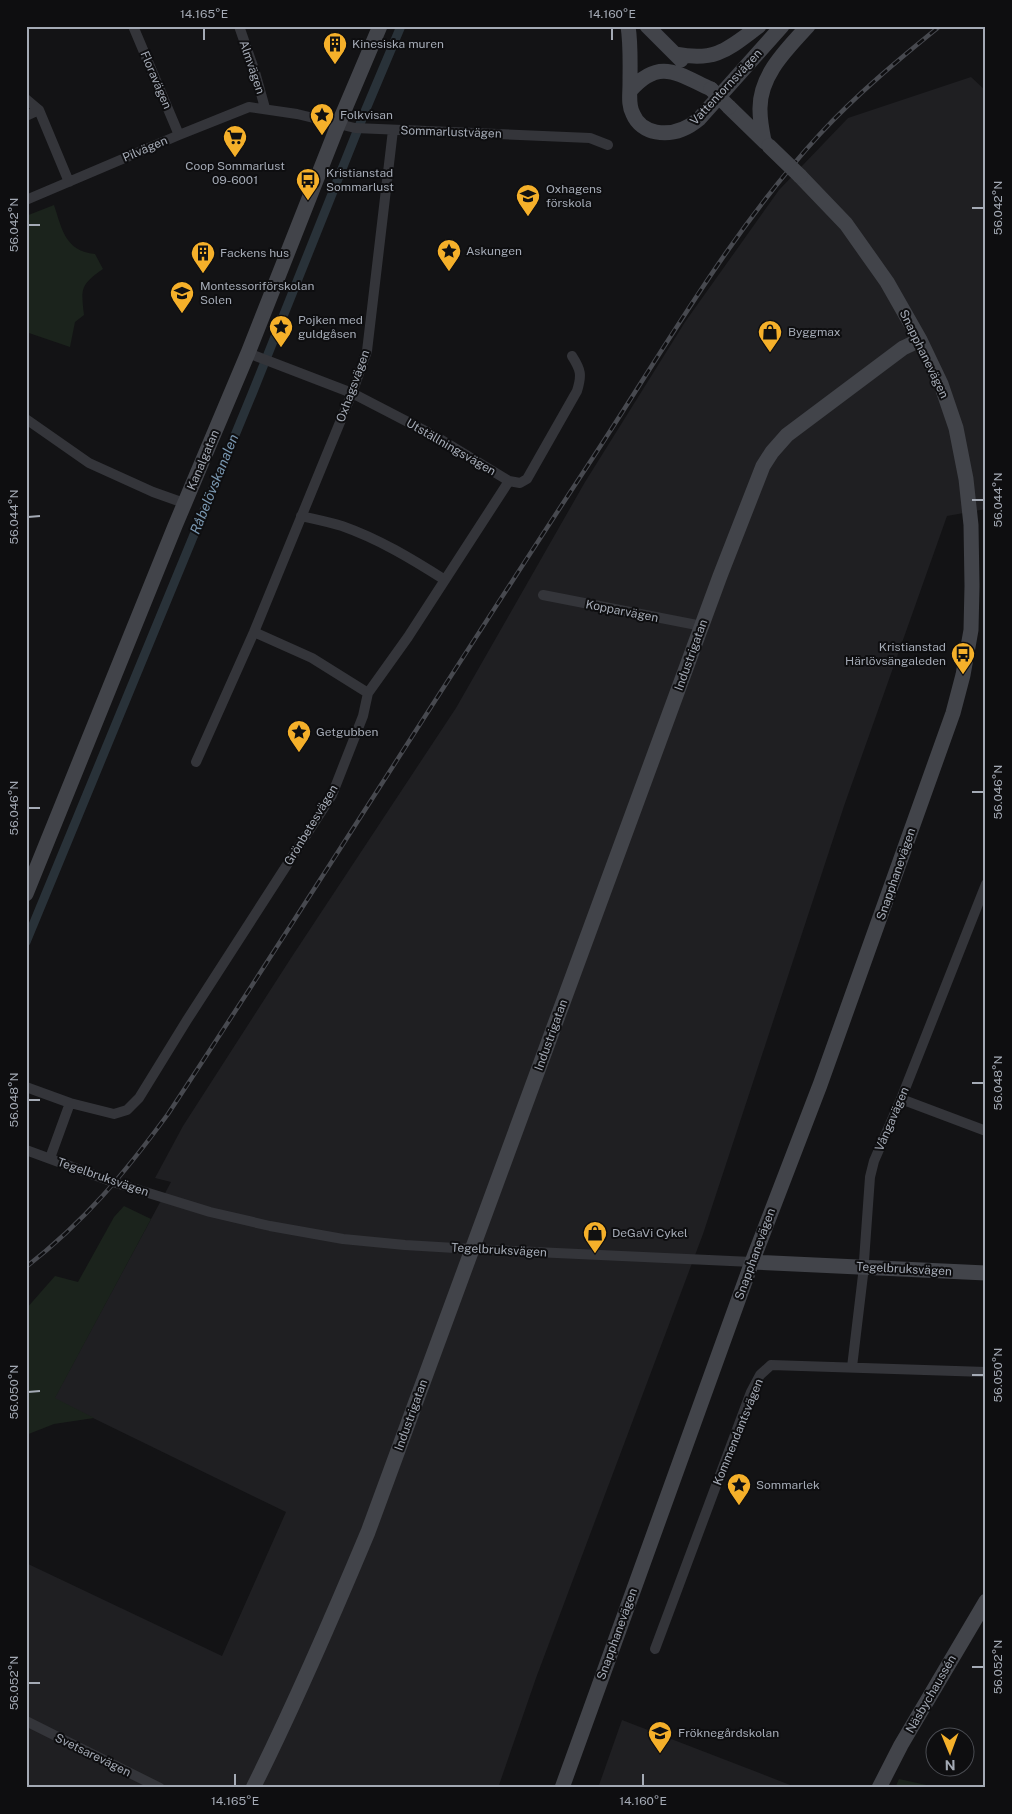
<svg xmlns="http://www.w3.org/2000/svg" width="1012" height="1814" font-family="'Public Sans',sans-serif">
<rect width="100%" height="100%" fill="#131315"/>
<path fill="#1f1f22" d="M971,77L986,91V509L947,516L844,806L703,1234L536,1678L498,1788H26V1563L222,1656L286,1512L54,1399L171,1182L155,1178L183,1126L291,958L456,708L585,482L685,322L779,190L848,118Z
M622,1720L798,1788H598Z"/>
<path fill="#1b231c" d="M54,205C62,229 65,251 95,254L103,269C80,285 81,289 84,315L75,322L70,347L26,332V216Z
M124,1206L151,1219L55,1398L94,1418L54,1424L26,1435V1309L55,1276L78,1282L114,1217Z
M899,1779L940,1788H895Z"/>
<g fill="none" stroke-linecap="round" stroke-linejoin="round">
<path stroke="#293239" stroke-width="9" d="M26,942L252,394L366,109L401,26"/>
<path stroke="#34353a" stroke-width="10" d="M133,26L179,135
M239,26L255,72L265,108
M26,99L39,110L69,182
M26,116L39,110
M26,200L179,135L249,107L297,114L355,128L590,138L608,145
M248,353L352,393L435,436L509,481L520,483L527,479L577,391C582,375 581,370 572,356
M26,419L89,463L153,492L184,503
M301,516C314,519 329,522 342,526C379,539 412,559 445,580
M543,595L702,626
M254,632L312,658L368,693
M196,762L254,632L352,393L367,351L393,130
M26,1087L70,1103L114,1114L127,1110L139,1098L187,1020L332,795L363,716L368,693L408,637L509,481
M901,1099L986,1131
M26,1150L116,1183L210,1212L270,1226L343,1239L405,1245L472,1249L752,1262
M50,1158L70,1103
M852,1367L863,1275L870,1177L874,1161L901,1099L986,884
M655,1649L751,1392L760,1375L771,1365L986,1372
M26,1721L160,1788"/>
<path stroke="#42444a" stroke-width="15" d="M628,26C631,45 630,65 630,84C630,94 628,105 633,114C637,124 646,130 656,132C672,135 687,129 699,119L782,26
M647,26L681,60
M676,54C716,62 728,49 759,26
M630,91C659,57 678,74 711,89
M729,107L765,142
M764,141C762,131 760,121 760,110C759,76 786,50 808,26
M26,894L175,526L248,353L338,125L380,26
M752,1262L986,1273
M253,1788C295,1704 332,1618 368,1532L720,576L763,466L772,452L787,435L903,348L920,340
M562,1788L752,1262L820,1085L953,713L963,675L971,630L972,586L971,525L966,479L956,428L941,384L920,340L887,282L846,224L800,176
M879,1788L901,1745L986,1601"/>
<g stroke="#47494f" stroke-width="4.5">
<path id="rail" d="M26,1267C85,1221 124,1174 168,1114C311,897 449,676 592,459C665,348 730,232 820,134C857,94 898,60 940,26"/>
</g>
<use href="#rail" stroke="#0e0e10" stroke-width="2.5" stroke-dasharray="8" stroke-linecap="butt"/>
<path stroke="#42444a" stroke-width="15" d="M711,89L729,107
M769,146L800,176"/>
</g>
<path fill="none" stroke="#a4aab5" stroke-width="2" d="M204,28V40M612,28V40M972,208H984M28,225H40M972,500H984M28,517L40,516M972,792H984M28,808H40M972,1083H984M28,1100H40M972,1375H984M28,1392L40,1391M972,1667H984M28,1683H40M235,1774V1786M643,1774V1786"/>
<defs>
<g id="building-pin" transform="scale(1.25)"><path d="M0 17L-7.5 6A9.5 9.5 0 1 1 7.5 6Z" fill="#f5b02a" stroke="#0e0e10"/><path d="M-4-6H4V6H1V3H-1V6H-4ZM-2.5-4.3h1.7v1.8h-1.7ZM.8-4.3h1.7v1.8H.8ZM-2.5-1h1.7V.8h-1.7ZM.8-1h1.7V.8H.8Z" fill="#111"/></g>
<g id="sight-pin" transform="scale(1.25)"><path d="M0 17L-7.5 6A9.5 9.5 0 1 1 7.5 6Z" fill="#f5b02a" stroke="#0e0e10"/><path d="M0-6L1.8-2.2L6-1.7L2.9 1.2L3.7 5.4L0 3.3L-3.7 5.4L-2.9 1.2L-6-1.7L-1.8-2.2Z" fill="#111"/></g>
<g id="supermarket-pin" transform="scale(1.25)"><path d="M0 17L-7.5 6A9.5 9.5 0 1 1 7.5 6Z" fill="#f5b02a" stroke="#0e0e10"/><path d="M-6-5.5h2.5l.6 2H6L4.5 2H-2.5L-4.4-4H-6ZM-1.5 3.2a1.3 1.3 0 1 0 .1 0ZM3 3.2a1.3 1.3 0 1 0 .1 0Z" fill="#111"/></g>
<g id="bus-pin" transform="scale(1.25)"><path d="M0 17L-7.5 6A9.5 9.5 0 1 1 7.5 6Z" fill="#f5b02a" stroke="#0e0e10"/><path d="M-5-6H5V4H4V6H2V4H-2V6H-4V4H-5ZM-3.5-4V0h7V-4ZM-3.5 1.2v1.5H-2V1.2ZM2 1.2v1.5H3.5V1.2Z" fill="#111"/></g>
<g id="school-pin" transform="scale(1.25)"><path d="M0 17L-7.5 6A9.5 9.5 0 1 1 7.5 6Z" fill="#f5b02a" stroke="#0e0e10"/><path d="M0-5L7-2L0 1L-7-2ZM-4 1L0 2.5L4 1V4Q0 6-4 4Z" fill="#111"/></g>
<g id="shop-pin" transform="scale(1.25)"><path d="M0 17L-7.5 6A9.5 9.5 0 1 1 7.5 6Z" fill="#f5b02a" stroke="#0e0e10"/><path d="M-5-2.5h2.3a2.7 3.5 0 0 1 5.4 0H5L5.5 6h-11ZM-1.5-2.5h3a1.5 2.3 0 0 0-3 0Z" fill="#111"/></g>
</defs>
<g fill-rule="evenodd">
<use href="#building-pin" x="335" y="44"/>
<use href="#sight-pin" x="322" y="115"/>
<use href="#supermarket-pin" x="235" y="137"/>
<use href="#bus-pin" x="308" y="180"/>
<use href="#school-pin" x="528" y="196"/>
<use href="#sight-pin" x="449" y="251"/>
<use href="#building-pin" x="203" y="253"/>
<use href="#school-pin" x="182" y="293"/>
<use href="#sight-pin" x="281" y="327"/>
<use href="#shop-pin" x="770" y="332"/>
<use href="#bus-pin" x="963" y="654"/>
<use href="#sight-pin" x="299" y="732"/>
<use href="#shop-pin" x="595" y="1233"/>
<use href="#sight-pin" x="739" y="1485"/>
<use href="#school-pin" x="660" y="1733"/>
</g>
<g text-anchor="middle" stroke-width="4" stroke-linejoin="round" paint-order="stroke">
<g font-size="12" fill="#a4aab5" stroke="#0e0e10" text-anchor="start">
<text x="352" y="48">Kinesiska muren</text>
<text x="340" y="119">Folkvisan</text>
<text x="235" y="170" text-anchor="middle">Coop Sommarlust<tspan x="235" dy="14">09-6001</tspan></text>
<text x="326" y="177">Kristianstad<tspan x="326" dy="14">Sommarlust</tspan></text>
<text x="546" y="193">Oxhagens<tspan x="546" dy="14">förskola</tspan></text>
<text x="466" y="255">Askungen</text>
<text x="220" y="257">Fackens hus</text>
<text x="200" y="290">Montessoriförskolan<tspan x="200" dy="14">Solen</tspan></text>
<text x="298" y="324">Pojken med<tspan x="298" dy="14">guldgåsen</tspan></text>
<text x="788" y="336">Byggmax</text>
<text x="946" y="651" text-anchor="end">Kristianstad<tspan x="946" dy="14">Härlövsängaleden</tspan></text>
<text x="316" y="736">Getgubben</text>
<text x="612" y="1237">DeGaVi Cykel</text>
<text x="756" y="1489">Sommarlek</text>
<text x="678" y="1737">Fröknegårdskolan</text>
</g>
<g font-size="12" fill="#a4aab5" stroke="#0e0e10">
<text transform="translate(252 67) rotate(71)" y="4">Almvägen</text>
<text transform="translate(156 80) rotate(67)" y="4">Floravägen</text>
<text transform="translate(726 87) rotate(-47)" y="4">Vattentornsvägen</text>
<text transform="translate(451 132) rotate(2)" y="4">Sommarlustvägen</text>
<text transform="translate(145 149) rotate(-23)" y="4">Pilvägen</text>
<text transform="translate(924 354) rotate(64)" y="4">Snapphanevägen</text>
<text transform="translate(353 386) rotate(-70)" y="4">Oxhagsvägen</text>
<text transform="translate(451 447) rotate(30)" y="4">Utställningsvägen</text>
<text transform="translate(203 460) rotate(-67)" y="4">Kanalgatan</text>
<text transform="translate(622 611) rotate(11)" y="4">Kopparvägen</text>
<text transform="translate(691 655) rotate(-70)" y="4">Industrigatan</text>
<text transform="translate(311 825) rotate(-59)" y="4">Grönbetesvägen</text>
<text transform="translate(896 874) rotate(-71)" y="4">Snapphanevägen</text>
<text transform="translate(551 1035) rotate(-70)" y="4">Industrigatan</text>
<text transform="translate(892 1119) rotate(-67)" y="4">Vångavägen</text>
<text transform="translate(103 1177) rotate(19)" y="4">Tegelbruksvägen</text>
<text transform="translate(499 1250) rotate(3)" y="4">Tegelbruksvägen</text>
<text transform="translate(755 1254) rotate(-70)" y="4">Snapphanevägen</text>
<text transform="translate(904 1269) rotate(3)" y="4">Tegelbruksvägen</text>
<text transform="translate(411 1415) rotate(-70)" y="4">Industrigatan</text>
<text transform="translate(738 1432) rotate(-68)" y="4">Kommendantsvägen</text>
<text transform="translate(617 1634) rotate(-70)" y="4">Snapphanevägen</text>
<text transform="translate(931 1694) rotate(-60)" y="4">Näsbychaussén</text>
<text transform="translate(93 1755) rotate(26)" y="4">Svetsarevägen</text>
</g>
<g font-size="14" font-style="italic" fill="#7a98b2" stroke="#0e0e10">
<text transform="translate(214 484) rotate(-68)" y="5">Råbelövskanalen</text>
</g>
</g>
<rect width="1012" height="1814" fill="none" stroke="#0e0e10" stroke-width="55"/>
<g transform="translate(950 1752) rotate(179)"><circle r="24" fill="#0e0e10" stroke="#4a4c52"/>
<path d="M0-4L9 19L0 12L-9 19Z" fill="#f5b02a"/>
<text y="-8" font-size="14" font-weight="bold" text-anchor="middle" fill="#a4aab5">N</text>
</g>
<rect x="28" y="28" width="956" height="1758" fill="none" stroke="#a4aab5" stroke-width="2"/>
<g font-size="12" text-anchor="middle" fill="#a4aab5">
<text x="204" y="18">14.165°E</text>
<text x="612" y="18">14.160°E</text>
<text transform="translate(998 208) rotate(-90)" y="4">56.042°N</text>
<text transform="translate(14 225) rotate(-90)" y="4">56.042°N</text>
<text transform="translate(998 500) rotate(-90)" y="4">56.044°N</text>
<text transform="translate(14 517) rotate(-90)" y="4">56.044°N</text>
<text transform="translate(998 792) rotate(-90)" y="4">56.046°N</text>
<text transform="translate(14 808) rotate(-90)" y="4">56.046°N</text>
<text transform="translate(998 1083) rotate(-90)" y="4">56.048°N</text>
<text transform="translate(14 1100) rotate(-90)" y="4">56.048°N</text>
<text transform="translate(998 1375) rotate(-90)" y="4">56.050°N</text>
<text transform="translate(14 1392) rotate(-90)" y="4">56.050°N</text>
<text transform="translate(998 1667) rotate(-90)" y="4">56.052°N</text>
<text transform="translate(14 1683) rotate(-90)" y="4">56.052°N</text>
<text x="235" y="1805">14.165°E</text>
<text x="643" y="1805">14.160°E</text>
</g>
</svg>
